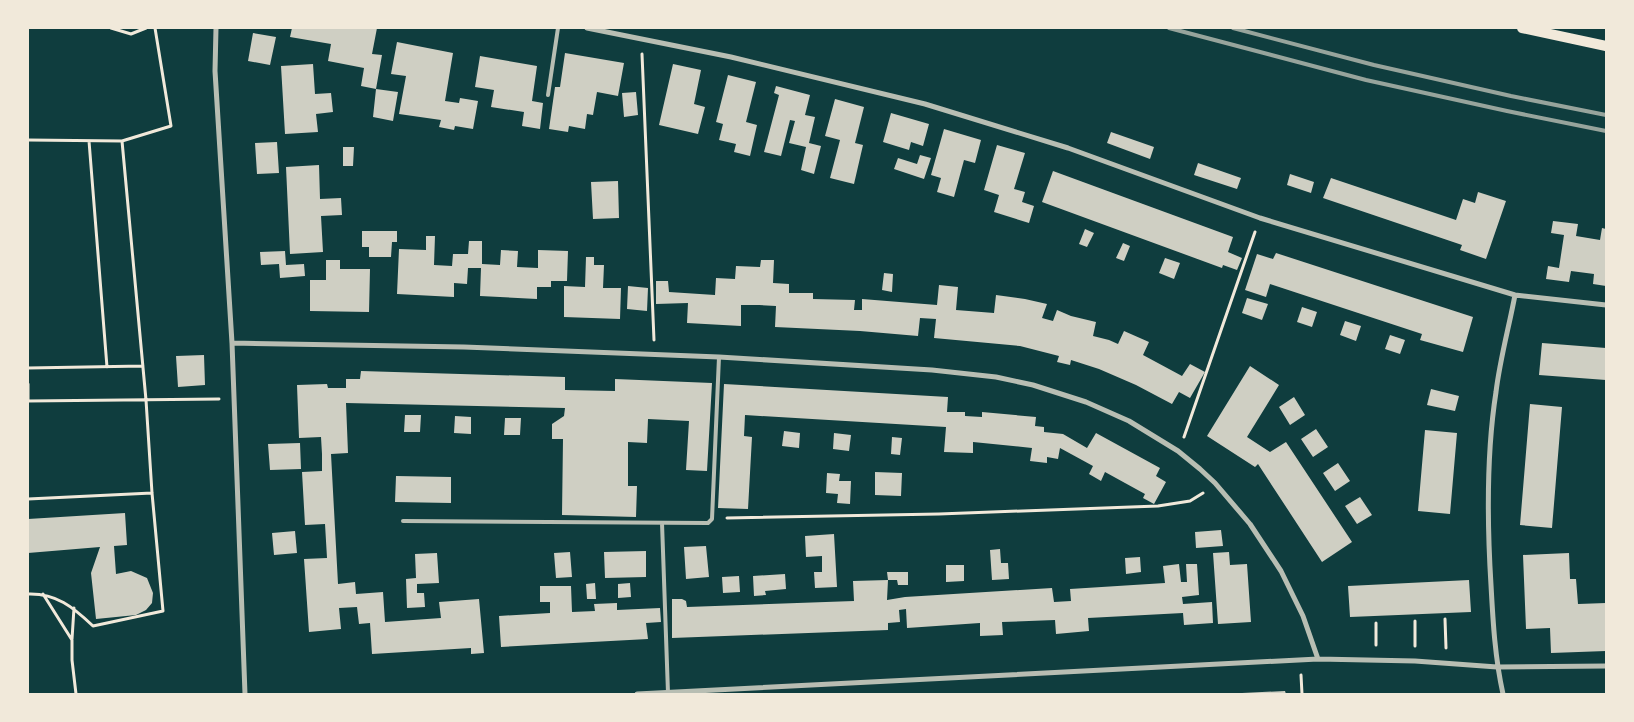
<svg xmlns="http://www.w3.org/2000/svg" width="1634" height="722" font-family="'Archivo Narrow',sans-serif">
<rect width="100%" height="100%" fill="#0f3d3e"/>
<path fill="#cfcfc3" d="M292,28H377L372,54L382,55L376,89L361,86L364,68L328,61L331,44L290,37Z
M253,33L276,37L270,65L248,61Z
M397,42L453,53L445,101L459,103L460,98L478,101L473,129L455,126L454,130L439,127L441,120L399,114L406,76L391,74Z
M565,53L624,63L618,96L597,92L593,115L587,114L585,129L569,126L568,132L549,129L555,87H560Z
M480,56L537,66L532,101L543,103L540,129L522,126L524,112L491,107L494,90L475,87Z
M313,64L315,94L331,93L333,112L316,114L318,132L285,134L281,66Z
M673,64L701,70L694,104L705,107L698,134L659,125Z
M728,75L756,82L746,122L757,125L750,156L734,152L736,144L719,140L723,124L716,122Z
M776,86L810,95L805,115L815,117L809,143L821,146L814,174L801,170L806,147L789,143L795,121L790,120L781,156L764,152L779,95L774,93Z
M376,89L398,92L393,121L373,117Z
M636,92L638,115L624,117L622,93Z
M835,99L864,107L855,143L863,145L854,184L830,178L840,140L825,136Z
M891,113L929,124L923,146L911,142L909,150L883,142Z
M944,129L981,140L975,163L964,160L954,197L937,192L941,178L931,175Z
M1111,132L1154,147L1150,159L1107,143Z
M277,142L279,173L257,174L255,143Z
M997,145L1025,153L1014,189L1025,192L1022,202L1034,206L1029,223L994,212L999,195L984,190Z
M343,147H354L353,166H343Z
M920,155L931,158L924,179L894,169L898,158L917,164Z
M1198,163L1241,178L1237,189L1194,175Z
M319,165L320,199L341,198L342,215L321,216L323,252L290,254L286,167Z
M1053,171L1233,237L1228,252L1242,258L1237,270L1223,265L1222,268L1042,202Z
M1290,174L1314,182L1311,193L1287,185Z
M1331,178L1456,220L1463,199L1475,203L1478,192L1506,201L1486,259L1460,250L1462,245L1323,198Z
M618,181L619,218L593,219L591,182Z
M1553,221L1578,224L1576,236L1600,240L1602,228L1606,229V286L1593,284L1594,274L1571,271L1569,282L1546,279L1548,266L1559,268L1564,235L1551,233Z
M1085,229L1094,233L1087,247L1079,244Z
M362,231H397V242H392L391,257H369V247H362Z
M426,236H435L434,265L452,266L453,254H468L469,241H482V264L500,265L501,250L518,251L517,267L538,268V250L568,251L567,281H551V287H537V299L480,296L481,268H468L467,284L454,283V297L397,294L399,249L426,250Z
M1123,243L1130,246L1124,261L1116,258Z
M285,251L286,265L304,264L305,276L280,278L279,264L261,265L260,252Z
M1276,253L1473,317L1463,352L1420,340L1422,334L1270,284L1266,297L1245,290L1257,254L1273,259Z
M586,257H594V265H604L603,288H621L620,319L564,317V286L585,287Z
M1165,258L1180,263L1174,279L1159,273Z
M326,260H340V269H370L369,312L310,311V280H326Z
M761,260H774L773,283L789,284V293H813V299L855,300L854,310H862V299L937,305L939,285L958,287L956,310L994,313L996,295L1025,299L1047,304L1042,318L1053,321L1057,310L1071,316L1096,322L1093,336L1109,340L1118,344L1124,331L1149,342L1143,355L1182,376L1190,364L1205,372L1190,398L1179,392L1172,404L1136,385L1099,369L1071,360L1070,365L1057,362L1059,356L1020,346L934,338L936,319L920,318L918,336L860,331L775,327L776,306L759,305H741V326L687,323L688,303L656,304V281H668L669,292L715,295L716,278L735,279L736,266L760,267Z
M884,273L893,274L892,292L882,290Z
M628,286L648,288L647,311L627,309Z
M1247,298L1268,304L1262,320L1242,313Z
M1302,307L1317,312L1312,327L1297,322Z
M1345,321L1361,326L1356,341L1340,335Z
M1390,335L1405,340L1400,354L1385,349Z
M1542,343L1606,348V380L1539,375Z
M204,355L205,385L178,387L176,356Z
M1250,366L1279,385L1247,437L1270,452L1286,442L1352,542L1322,562L1258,464L1255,467L1207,436Z
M361,371L565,377V390L615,391V379L712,383L707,471L686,470L689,421L648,419L647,443L628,442V486H637L636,517L562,515L563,439H552V424L564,416L565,408L346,403L348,453L331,454L338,584L355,582L356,594L383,592L385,622L441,618L439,602L479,599L484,653L471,654V648L372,654L370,623L359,624L357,607L339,608L341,629L309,632L304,559L327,558L325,524L305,525L302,472L322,471V454L321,437L299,438L298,412L297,385L327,384L328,388H346V379H360Z
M724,384L948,397L947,412H965V416L982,417V412L1036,417L1035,426L1044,427V432L1063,434L1087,448L1096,433L1160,468L1156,476L1166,482L1154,504L1143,498L1145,494L1105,472L1101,481L1089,474L1093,466L1060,448L1058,459L1047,457V463L1030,461L1032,448L973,442V453L944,452L946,427L745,415L744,436L752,437L748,509L718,508Z
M1431,389L1459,396L1455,411L1427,405Z
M1294,397L1305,415L1290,425L1279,407Z
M1530,404L1562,407L1552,528L1520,525Z
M405,415H421L420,432H404Z
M455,416L471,417V434L454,433Z
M505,418H521L520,435H504Z
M1316,429L1328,447L1313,457L1301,439Z
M1425,430L1457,433L1450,514L1418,511Z
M784,431L800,433L799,448L782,446Z
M834,433L851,435L849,451L833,449Z
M892,437L902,438L900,455L891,454Z
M300,443L301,469L270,470L268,444Z
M1338,463L1350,481L1335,491L1323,473Z
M875,472L902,473L901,496L875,495Z
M827,473L840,474L839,481H851L850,504L837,503L838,494L826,493Z
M396,476L451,477V503L395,502Z
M1360,497L1372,515L1357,524L1345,506Z
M125,513L127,545L114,546L116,574L131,571L147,578L153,593L152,603L146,610L136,615L96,619L91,573L100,547L28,553V519Z
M1221,530L1223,546L1196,548L1195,532Z
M295,531L297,553L274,555L272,533Z
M834,534L837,587L815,588L814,572H822V556L806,557L805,536Z
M706,546L709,577L686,579L684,547Z
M1000,549L1001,563H1008L1009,579L992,580L990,550Z
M646,551V577L605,578L604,552Z
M570,552L572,577L556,578L554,553Z
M1229,552L1230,565L1247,564L1251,622L1218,624L1213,553Z
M437,553L439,583L417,584V593H424L425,607L407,608L406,579L416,578L415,554Z
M1569,553L1570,579H1576L1578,604L1606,603V651L1551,653L1550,628L1526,629L1523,555Z
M1140,557L1141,572L1126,574L1125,558Z
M1179,564L1181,582H1187L1186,564H1197L1199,595L1182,597L1183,604L1212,602L1213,623L1184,625L1183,613L1088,618L1089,631L1056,634L1055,620L1002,622L1003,635L980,636V623L907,628L906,609L899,610L900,622L888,623V630L672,638V599H682L686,601L687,607L854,601L853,581L888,580L887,600L905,597L1052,588L1054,602L1071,601L1070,589L1165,583L1163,566Z
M946,565H964V581L946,582Z
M887,572H908V585H898L897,580H888Z
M785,574L786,589L765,591L766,595L754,596L753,576Z
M739,576L740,592L723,593L722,577Z
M1469,580L1471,612L1350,617L1348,586Z
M595,583L596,599H587L586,584Z
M630,583L631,597L618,598V584Z
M540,586H571L572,612L595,611L594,604L617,603V610L660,608L661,622L646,623L648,639L501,647L499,616L550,613V602H540Z
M1285,691L1286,694H1242V693Z"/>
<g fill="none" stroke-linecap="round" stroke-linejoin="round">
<path stroke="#f1e9da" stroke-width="3" d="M111,28L131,34L146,28
M642,54L654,340
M28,140L122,141
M89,141L107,367
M28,368L143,366
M28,384V401
M28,401L219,399
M1184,437L1255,232
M28,499L152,493
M727,518L939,514L1158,506L1190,501L1203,493
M28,594C56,593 73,607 93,626L163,611L152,493L146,400L122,141L171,126L155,28
M43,594L72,640V660L76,694
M1445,619L1446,648
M1415,621V646
M1376,623V645
M72,639L74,608
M1301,675L1302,694"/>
<path stroke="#b8beb3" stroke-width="4" d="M548,95L558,28
M403,521L708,523L712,519L719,357
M662,523L668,693"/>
<path stroke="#b8beb3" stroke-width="5" d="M216,28L215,71L232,343L245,694
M587,28L731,57L925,104L1068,148L1260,218L1515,295L1606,305
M232,343L464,347L719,357L932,370L996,377L1033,385L1086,402L1129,421L1178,451L1200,469L1215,483L1250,524L1281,571L1303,616L1318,659
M637,694L1318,659L1415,661L1497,667L1606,666
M1503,694C1495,658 1493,622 1491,585C1487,521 1486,456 1496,392C1500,359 1509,327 1515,295"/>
<path stroke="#f1e9da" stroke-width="10" d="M1522,28L1606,46"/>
<path stroke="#97a49c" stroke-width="4" d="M1169,28L1366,80L1507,111L1606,131
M1233,28L1374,65L1511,96L1606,115"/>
</g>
<rect width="1634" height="722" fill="none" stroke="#f1e9da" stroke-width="58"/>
</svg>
